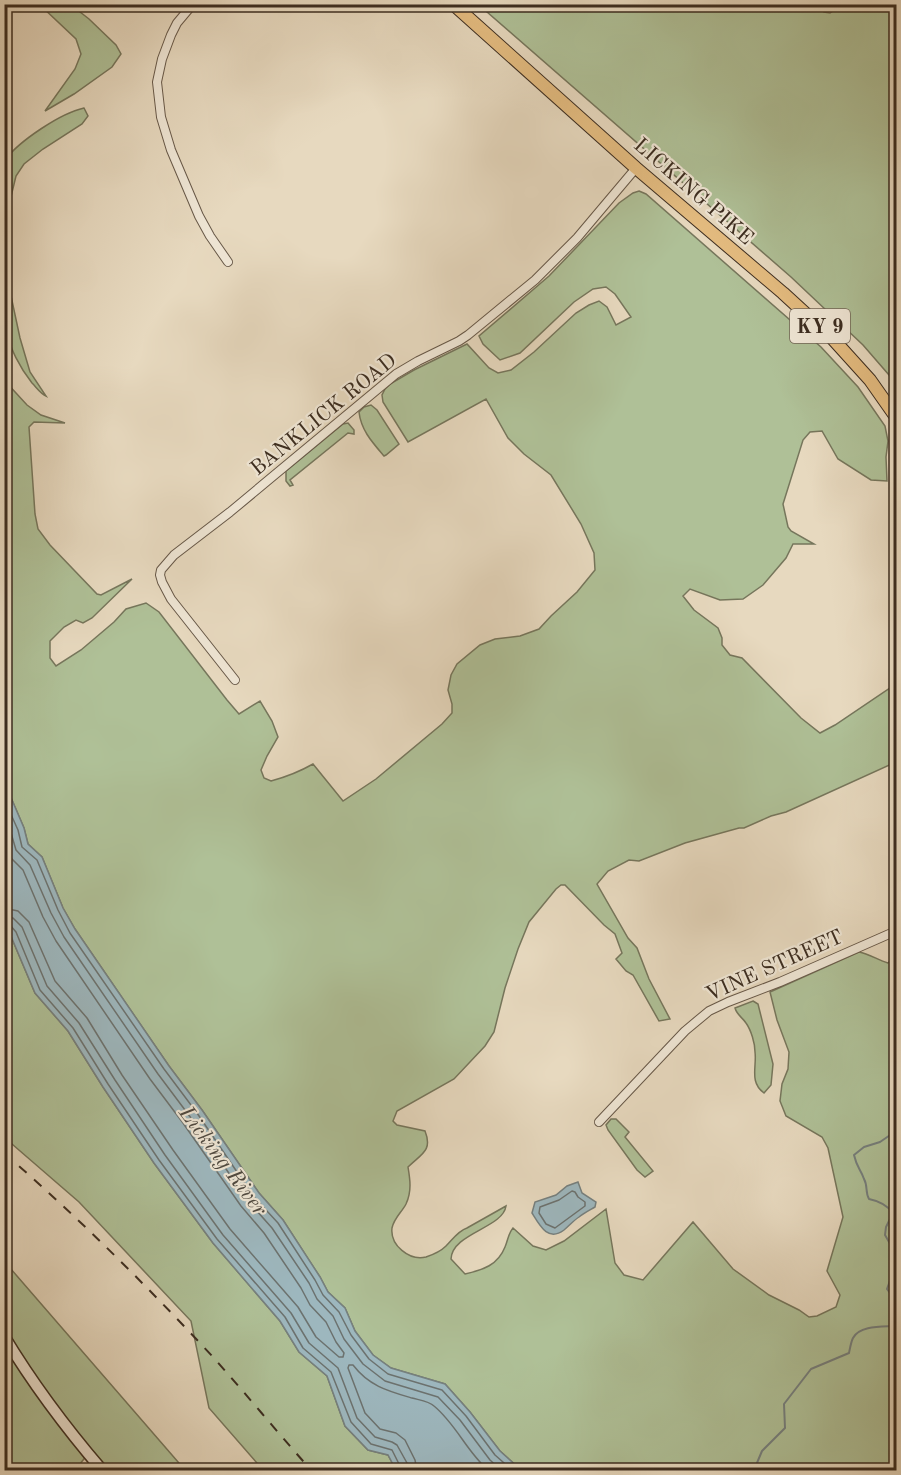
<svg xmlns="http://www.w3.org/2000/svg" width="901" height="1475" font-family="'Old Standard TT',serif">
<rect width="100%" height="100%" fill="#e7d9bf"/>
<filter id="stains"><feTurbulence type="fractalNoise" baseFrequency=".00333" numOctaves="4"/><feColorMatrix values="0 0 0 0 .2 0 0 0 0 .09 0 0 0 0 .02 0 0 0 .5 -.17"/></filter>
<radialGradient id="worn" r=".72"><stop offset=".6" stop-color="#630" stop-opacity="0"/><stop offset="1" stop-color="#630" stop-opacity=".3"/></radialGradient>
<path fill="#afc097" stroke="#76765c" stroke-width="1.5" d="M816,4L824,12L830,13L842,5H896V387L889,375L863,345L791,277L479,5Z
M40,5H71L89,19L116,45L121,54L112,67L74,94L45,111L75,69L81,54L76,39Z
M84,108L88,116L82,124L43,149L24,164L16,176L6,217L8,282L20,338L30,372L46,396C40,393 37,388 32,383C18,365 12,351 5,330V160C19,141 61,113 84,108Z
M639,191L646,194L821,347L858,387L885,426L888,441L886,457L887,481L871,480L838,459L822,431L810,432L803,440L783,504L788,527L791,531L814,544H793L786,558L763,585L743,599L720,600L690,589L683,596L694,610L718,628L722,638V645L730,655L742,658L801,718L820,733L835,725L896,684V762L786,812L771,816L744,828H739L685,843L639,861L629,860L608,871L597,884L628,938L637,948L649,979L670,1019L659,1021L633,975L626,971L616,959L622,953L615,934L604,925L565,885H561L556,889L529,922L518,949L505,988L494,1032L485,1046L454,1079L397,1111L393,1121L397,1125L425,1131C433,1151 421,1154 408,1167C410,1179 412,1191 406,1204C402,1212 394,1218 392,1228C390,1245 409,1261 426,1257C432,1255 441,1251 446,1246C453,1239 458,1231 467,1228L506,1206C503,1228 452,1233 451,1259L465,1274C483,1270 498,1265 505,1247C508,1240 508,1234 513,1228L533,1246L546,1250L564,1241L606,1209L615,1263L624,1275L643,1280L693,1222L733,1269L769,1295L799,1310L809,1317L817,1316L836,1307L840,1295L827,1271L843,1217L828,1148L822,1137L786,1116L780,1101L782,1084L788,1069L789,1052L777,1020L770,992L859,952C869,954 878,960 888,963L896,955V1470H521L500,1451L470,1412L445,1384L391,1368L373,1355L355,1331L345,1308L328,1292L320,1277L283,1220L259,1193L202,1110L169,1066L75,929L63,908L42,857L28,844L24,828L9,793L4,771V380L27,405L41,415L65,423L34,422L29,427L35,514L38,529L50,545L97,594L101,595L132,579L92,618L83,623L76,620L64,627L50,641V658L56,666L81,650L114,622L126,609L146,603L159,612L227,700L239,714L260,701L272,721L278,737L267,756L261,770L264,778L271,781C286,777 299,772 313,764L343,801L376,779L442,724L452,713V704L448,690L451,675L457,664L480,645L495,639L520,636L539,629L551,616L577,592L595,570L594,553L581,524L551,475L524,454L508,438L486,399L408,442L383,402L382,395L385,389L390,384L414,370L467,344L489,368L498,373L511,370L534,352L576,313L589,305L599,301L607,307L616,325L631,317L615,294L606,287L593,289L574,302L520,353L500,360L483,344L479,336L549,276L619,203L633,193Z
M371,405L377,410L399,444L386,455L384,456C372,442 361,430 359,412L364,407Z
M348,423L354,430V434L348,433L290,480L293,485L290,486L286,481V471L343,424Z
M4,928L10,934L35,993L68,1031L103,1087L154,1163L213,1243L280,1321L299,1352L327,1376L345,1426L368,1450L388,1455L396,1470H263L209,1408L191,1321L79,1202L5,1138Z
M753,1001L758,1004L773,1064L771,1085L764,1093C749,1082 757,1067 755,1052C755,1043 751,1030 746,1023C742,1017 737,1015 735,1008Z
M611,1119H616L629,1132L625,1137L653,1171L645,1177L637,1170L608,1130L606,1125Z
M4,1261L185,1470H102L88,1454L75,1470H5Z"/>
<path fill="#9db7be" stroke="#76807f" stroke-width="1.5" d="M4,771L9,793L24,828L28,844L42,857L63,908L75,929L169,1066L202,1110L259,1193L283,1220L320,1277L328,1292L345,1308L355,1331L373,1355L391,1368L445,1384L470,1412L500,1451L521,1470H396L388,1455L368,1450L345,1426L327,1376L299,1352L280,1321L213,1243L154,1163L103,1087L68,1031L35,993L10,934L5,928Z
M578,1182L582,1193L596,1202L595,1207C590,1210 584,1213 579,1217C573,1221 569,1226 564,1230C548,1242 540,1226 532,1213L535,1202L556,1195L567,1186Z"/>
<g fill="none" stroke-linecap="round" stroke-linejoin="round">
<path stroke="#6c726f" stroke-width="1.5" d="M4,799L18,830L22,847L37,860L58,910L70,933L164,1069L197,1113L254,1197L278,1223L315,1280L323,1295L339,1312L351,1335L369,1359L388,1374L442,1390L466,1416L495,1455L512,1470
M4,818L11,833L16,850L30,865L51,913L64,937L158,1074L191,1118L248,1201L272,1228L309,1283L317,1299L333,1316L344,1339L363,1364L385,1381L438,1397L460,1420L490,1460L501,1470
M4,844L9,856L23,870L43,917L56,941L150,1079L183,1123L241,1206L264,1233L301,1288L310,1305L326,1322L336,1342L344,1353L343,1357H339L316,1337L298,1307L230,1229L173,1150L122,1075L87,1018L55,981L29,922L18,911L4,908
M4,917L13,918L22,927L47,986L79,1023L115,1080L165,1155L223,1235L291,1313L309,1343L338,1368L357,1418L375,1437L392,1442L397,1445L407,1463L408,1470
M4,924L10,925L16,932L40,990L73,1028L108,1084L159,1160L217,1239L285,1317L303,1348L331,1372L351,1422L371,1444L392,1450L400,1466L401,1470
M572,1191L575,1192L578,1197L585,1202V1206L555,1228L546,1224L539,1213L540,1207L559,1200Z
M417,1470L415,1460L405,1440L396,1433L380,1429L365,1413L348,1368L349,1365H353C369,1386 388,1391 412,1398C419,1400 429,1401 434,1406C456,1424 467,1452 488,1470"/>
<path stroke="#76807f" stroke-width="2" d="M896,1051L894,1056L896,1071
M896,1131L880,1142L864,1147L854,1155C857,1168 860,1168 864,1179C868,1186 865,1192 869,1199C879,1201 887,1205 893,1213L886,1227L885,1235L896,1254
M896,1256L895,1267L887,1289L896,1301
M754,1470L762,1451L785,1428L784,1404L811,1369L849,1353C850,1348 851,1342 853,1338C860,1325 883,1327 896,1326"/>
<g stroke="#675848" stroke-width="10">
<path id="minor" d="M193,4L177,23L171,35L162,59L157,82L161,117L171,150L199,216L210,236L228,262
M235,680L171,599L162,582L160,575L161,570L174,555L230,512L396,374L418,361L459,341L468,335L535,280L577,238L636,168
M599,1122L685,1031L709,1011L728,1002L780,982L896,931"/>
</g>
<g stroke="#3c2d20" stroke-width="13">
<path id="secondary" d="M4,1336C33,1384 66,1428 102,1470"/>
</g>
<g stroke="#3c2d20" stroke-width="14">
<path id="primary" d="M453,4L636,168L783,293L832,338L870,380L896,417"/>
</g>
<use href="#minor" stroke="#efe6d5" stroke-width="8"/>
<use href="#secondary" stroke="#efe6d5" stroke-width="10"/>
<use href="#primary" stroke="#e4bc80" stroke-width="12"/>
<path stroke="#3c2d20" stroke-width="2" stroke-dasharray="10 10" stroke-linecap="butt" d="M4,1153C78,1217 147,1286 213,1357C246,1394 278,1433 311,1470"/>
</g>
<g text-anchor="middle" stroke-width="4.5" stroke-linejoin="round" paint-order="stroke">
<rect fill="#efe6d5" stroke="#726456" stroke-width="1.5" x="790" y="309" width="60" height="34" rx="4.5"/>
<g font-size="20" font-weight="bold" fill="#3c2d20">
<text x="820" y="333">KY 9</text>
</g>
<g font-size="21" fill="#3c2d20" stroke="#efe6d5">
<text transform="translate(694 191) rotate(41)" y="7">LICKING PIKE</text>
<text transform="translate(323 414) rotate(-39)" y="7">BANKLICK ROAD</text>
<text transform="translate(774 965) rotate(-24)" y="7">VINE STREET</text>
</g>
<g font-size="22" font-style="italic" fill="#4f4940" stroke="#efe6d5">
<text transform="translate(224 1160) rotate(53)" y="8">Licking River</text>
</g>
</g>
<rect width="901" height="1475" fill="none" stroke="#e7d9bf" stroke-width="24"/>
<rect x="6" y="6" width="889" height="1463" fill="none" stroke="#3c2d20" stroke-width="3"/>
<rect x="12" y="12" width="877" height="1451" fill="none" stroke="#3c2d20" stroke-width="1.5"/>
<rect width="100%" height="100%" filter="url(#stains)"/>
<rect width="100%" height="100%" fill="url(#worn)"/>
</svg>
